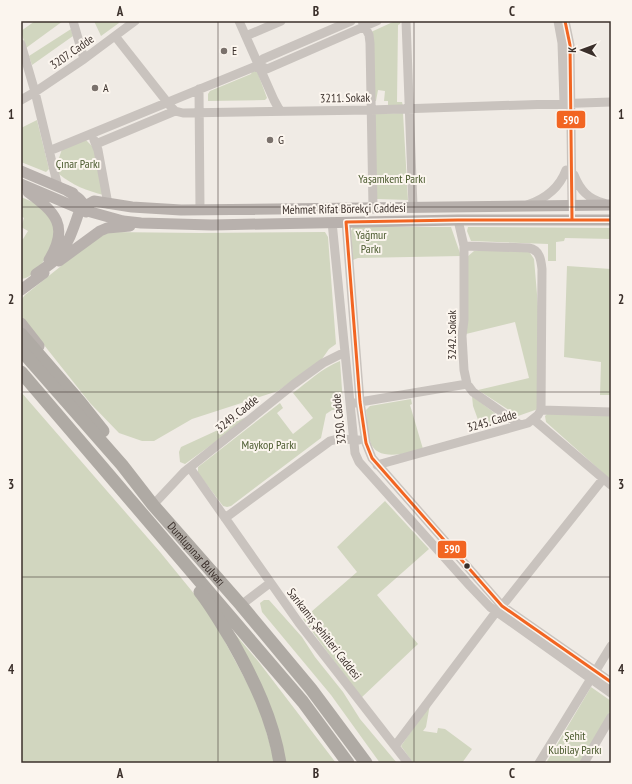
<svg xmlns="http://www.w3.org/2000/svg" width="632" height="784" font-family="'PT Sans Narrow',sans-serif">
<rect width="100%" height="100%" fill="#f0ebe5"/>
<path fill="#d1d6bf" d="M35,21H63L26,48L21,31Z
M94,21H118L119,23L101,36Z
M395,21H401L400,24L398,25L397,102H402L403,106H388V101H384L385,91L378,90L376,101H373L371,32Z
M71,29L73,36L32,65L29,56Z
M253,69L257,71L267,98L265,100L208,101V94L210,91L251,74Z
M403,113L408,200L377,199L373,114Z
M37,120L49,169L46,172L21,162V128Z
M85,139L95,149L104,195C87,191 72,185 59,174L57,164L62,149Z
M21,197L44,207L50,214L57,239C49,252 37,278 21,279V239H23L28,231L21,227L24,218L21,216Z
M353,227H451L461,256L358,258L353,260L351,231Z
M468,227L611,228V239L565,238L564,241L556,242V261H548V244L471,241L467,231Z
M109,232L200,233L325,232L328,237L336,344L329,349L322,359L278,391L192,419L154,441H142L119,433L90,403L21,316V300L25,295L91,242Z
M528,250L534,259L538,306V409L518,416L478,390L529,378L515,322L466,334L467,257L474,251Z
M567,266L611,269V395H600L601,362L564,357Z
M340,361L344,418L342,419L339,415V410H332L326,414L321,438L231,506L227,507L223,506L198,473V467L280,403L283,408L277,413L293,434L313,418L293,393C308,382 322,368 340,361Z
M21,392L160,552L209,612L259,705L275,763H21Z
M472,396L504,420L481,428L473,406Z
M411,399L412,404L410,405L423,449C408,453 376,463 370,441C367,432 367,420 366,410L370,406Z
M255,413L185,464L180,462L179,452L181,447Z
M548,413L611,414V480L546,422L545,416Z
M385,501L429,549L377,595L418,644L361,698L303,619L357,572L337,547Z
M264,600H269L302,637L315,657L343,692L360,719L397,763H380L331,695L262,612L260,603Z
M230,628L258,661L336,763H285Z
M591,687L611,701V710L580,763H546Z
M430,704L426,727L423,731L437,733L438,728L445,729L472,749L462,763H413L401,746Z"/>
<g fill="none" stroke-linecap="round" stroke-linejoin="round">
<path stroke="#c9c3be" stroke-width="9" d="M73,21L84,59
M239,21L274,100L280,111
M362,21L369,35L370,43L373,207
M406,21L413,207
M558,21L562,43L564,103
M565,21L570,45L572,206
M115,36L171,107L175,111L183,113L371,110L611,102
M246,36L281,21
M21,44L35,92L58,187
M259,65L267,69L377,21
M199,89L200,210
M21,100L35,92L84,59L135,21
M94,140L98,150L108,204
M96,144L175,111
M49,151L259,65L263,59L351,21
M574,175C580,190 588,199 604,203
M527,205C545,199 559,189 566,170
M458,220L464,246V320L462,336L464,370L467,384L473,392L520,425
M332,222L355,453L359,462L470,586L490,607L611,693
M346,222L360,402L366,443L372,458L502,606L611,682
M464,246L529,248C540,250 541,260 542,269L541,410
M354,403L467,384
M533,419L611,485
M377,465L528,423L538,415L541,410L611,412
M190,468L299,623L408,763
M153,505L184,472L294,384L323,363L345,352
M225,518L330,441C344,436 347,441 359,440
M241,605L270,583
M502,606L603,479
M395,746L496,612
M539,763L611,646
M584,763L611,717"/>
<path stroke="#b8b1ad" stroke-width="11" d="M21,171L73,193
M21,184L80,209L123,221L141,223L212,225L458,220H611
M66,190C76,196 84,200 86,212
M28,192C55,212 70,226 49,260
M59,261L100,231L107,228L130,226
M36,274C43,269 50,265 56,259C69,244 74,227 80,209L94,201L132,207L181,210L611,205
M21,290L44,273
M21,323L39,346"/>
<g stroke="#afaaa4" stroke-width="13">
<path d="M21,334L80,402L103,431"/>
<path id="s1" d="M21,350L122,465L153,505L241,605L311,689L366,763"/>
<path d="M21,372L303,702L348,763"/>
<path d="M200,592C212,607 222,625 232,641C254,680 273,719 280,763"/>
</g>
<g stroke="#fbf5ee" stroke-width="6">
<path id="bus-1" d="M565,21L570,45L572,219
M611,220H458L346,222L360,402L366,443L372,458L502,606L611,682"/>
</g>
<use href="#bus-1" stroke="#f26522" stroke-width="3"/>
</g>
<path fill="none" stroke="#3b302b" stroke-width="1" stroke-opacity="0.55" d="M218,21V763M414,21V763M21,207H611M21,392H611M21,577H611"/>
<g fill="#7a716c" stroke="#fbf5ee" stroke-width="1.5">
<circle cx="224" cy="51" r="4"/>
<circle cx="95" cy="88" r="4"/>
<circle cx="270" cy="140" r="4"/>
</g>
<circle fill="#3b302b" stroke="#fbf5ee" stroke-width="1.5" cx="467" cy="566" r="3.5"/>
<g text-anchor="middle" stroke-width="4" stroke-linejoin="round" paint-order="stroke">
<g font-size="12" fill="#3b302b" stroke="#fbf5ee" text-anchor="start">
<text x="232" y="55">E</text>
<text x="103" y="92">A</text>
<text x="278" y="144">G</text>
</g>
<g font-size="12" fill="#3b302b" stroke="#fbf5ee">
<text transform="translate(72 52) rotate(-35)" y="4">3207. Cadde</text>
<text transform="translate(345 98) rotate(-1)" y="4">3211. Sokak</text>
<text transform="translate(344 209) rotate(-1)" y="4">Mehmet Rifat Börekçi Caddesi</text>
<text transform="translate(452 335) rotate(-90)" y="4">3242. Sokak</text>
<text transform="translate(237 414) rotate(-39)" y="4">3249. Cadde</text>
<text transform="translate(339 419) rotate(-96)" y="4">3250. Cadde</text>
<text transform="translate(492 421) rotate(-16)" y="4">3245. Cadde</text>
<text dy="4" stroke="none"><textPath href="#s1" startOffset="269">Dumlupınar Bulvarı</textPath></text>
<text transform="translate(324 634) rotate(52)" y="4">Sarıkamış Şehitleri Caddesi</text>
</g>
<g font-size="12" fill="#4a5a2e" stroke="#fbf5ee">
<text x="78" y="168">Çınar Parkı</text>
<text x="392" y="183">Yaşamkent Parkı</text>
<text x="371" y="239">Yağmur<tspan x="371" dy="14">Parkı</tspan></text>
<text x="269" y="449">Maykop Parkı</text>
<text x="575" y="740">Şehit<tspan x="575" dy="14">Kubilay Parkı</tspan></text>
</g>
</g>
<g stroke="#fbf5ee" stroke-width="1.5">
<rect x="556" y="110" width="30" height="19" rx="4" fill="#f26522"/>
<rect x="437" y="540" width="30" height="19" rx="4" fill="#f26522"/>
</g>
<g font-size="11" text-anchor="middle" font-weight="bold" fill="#fff">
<text x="571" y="124">590</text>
<text x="452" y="553">590</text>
</g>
<rect width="632" height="784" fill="none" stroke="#fbf5ee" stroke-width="44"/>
<g transform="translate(582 50) rotate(271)" stroke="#fbf5ee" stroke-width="3" paint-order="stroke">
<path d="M0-3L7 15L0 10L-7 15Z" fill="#3b302b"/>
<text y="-6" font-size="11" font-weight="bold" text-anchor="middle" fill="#3b302b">K</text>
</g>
<rect x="22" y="22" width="588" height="740" fill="none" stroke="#3b302b" stroke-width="1.5"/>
<g font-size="13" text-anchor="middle" font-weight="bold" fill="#3b302b">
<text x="120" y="16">A</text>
<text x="316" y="16">B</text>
<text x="512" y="16">C</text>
<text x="11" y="119">1</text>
<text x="621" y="119">1</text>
<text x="11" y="304">2</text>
<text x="621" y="304">2</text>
<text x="11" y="489">3</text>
<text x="621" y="489">3</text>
<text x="11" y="674">4</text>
<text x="621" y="674">4</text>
<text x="120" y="778">A</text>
<text x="316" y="778">B</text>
<text x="512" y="778">C</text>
</g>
</svg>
